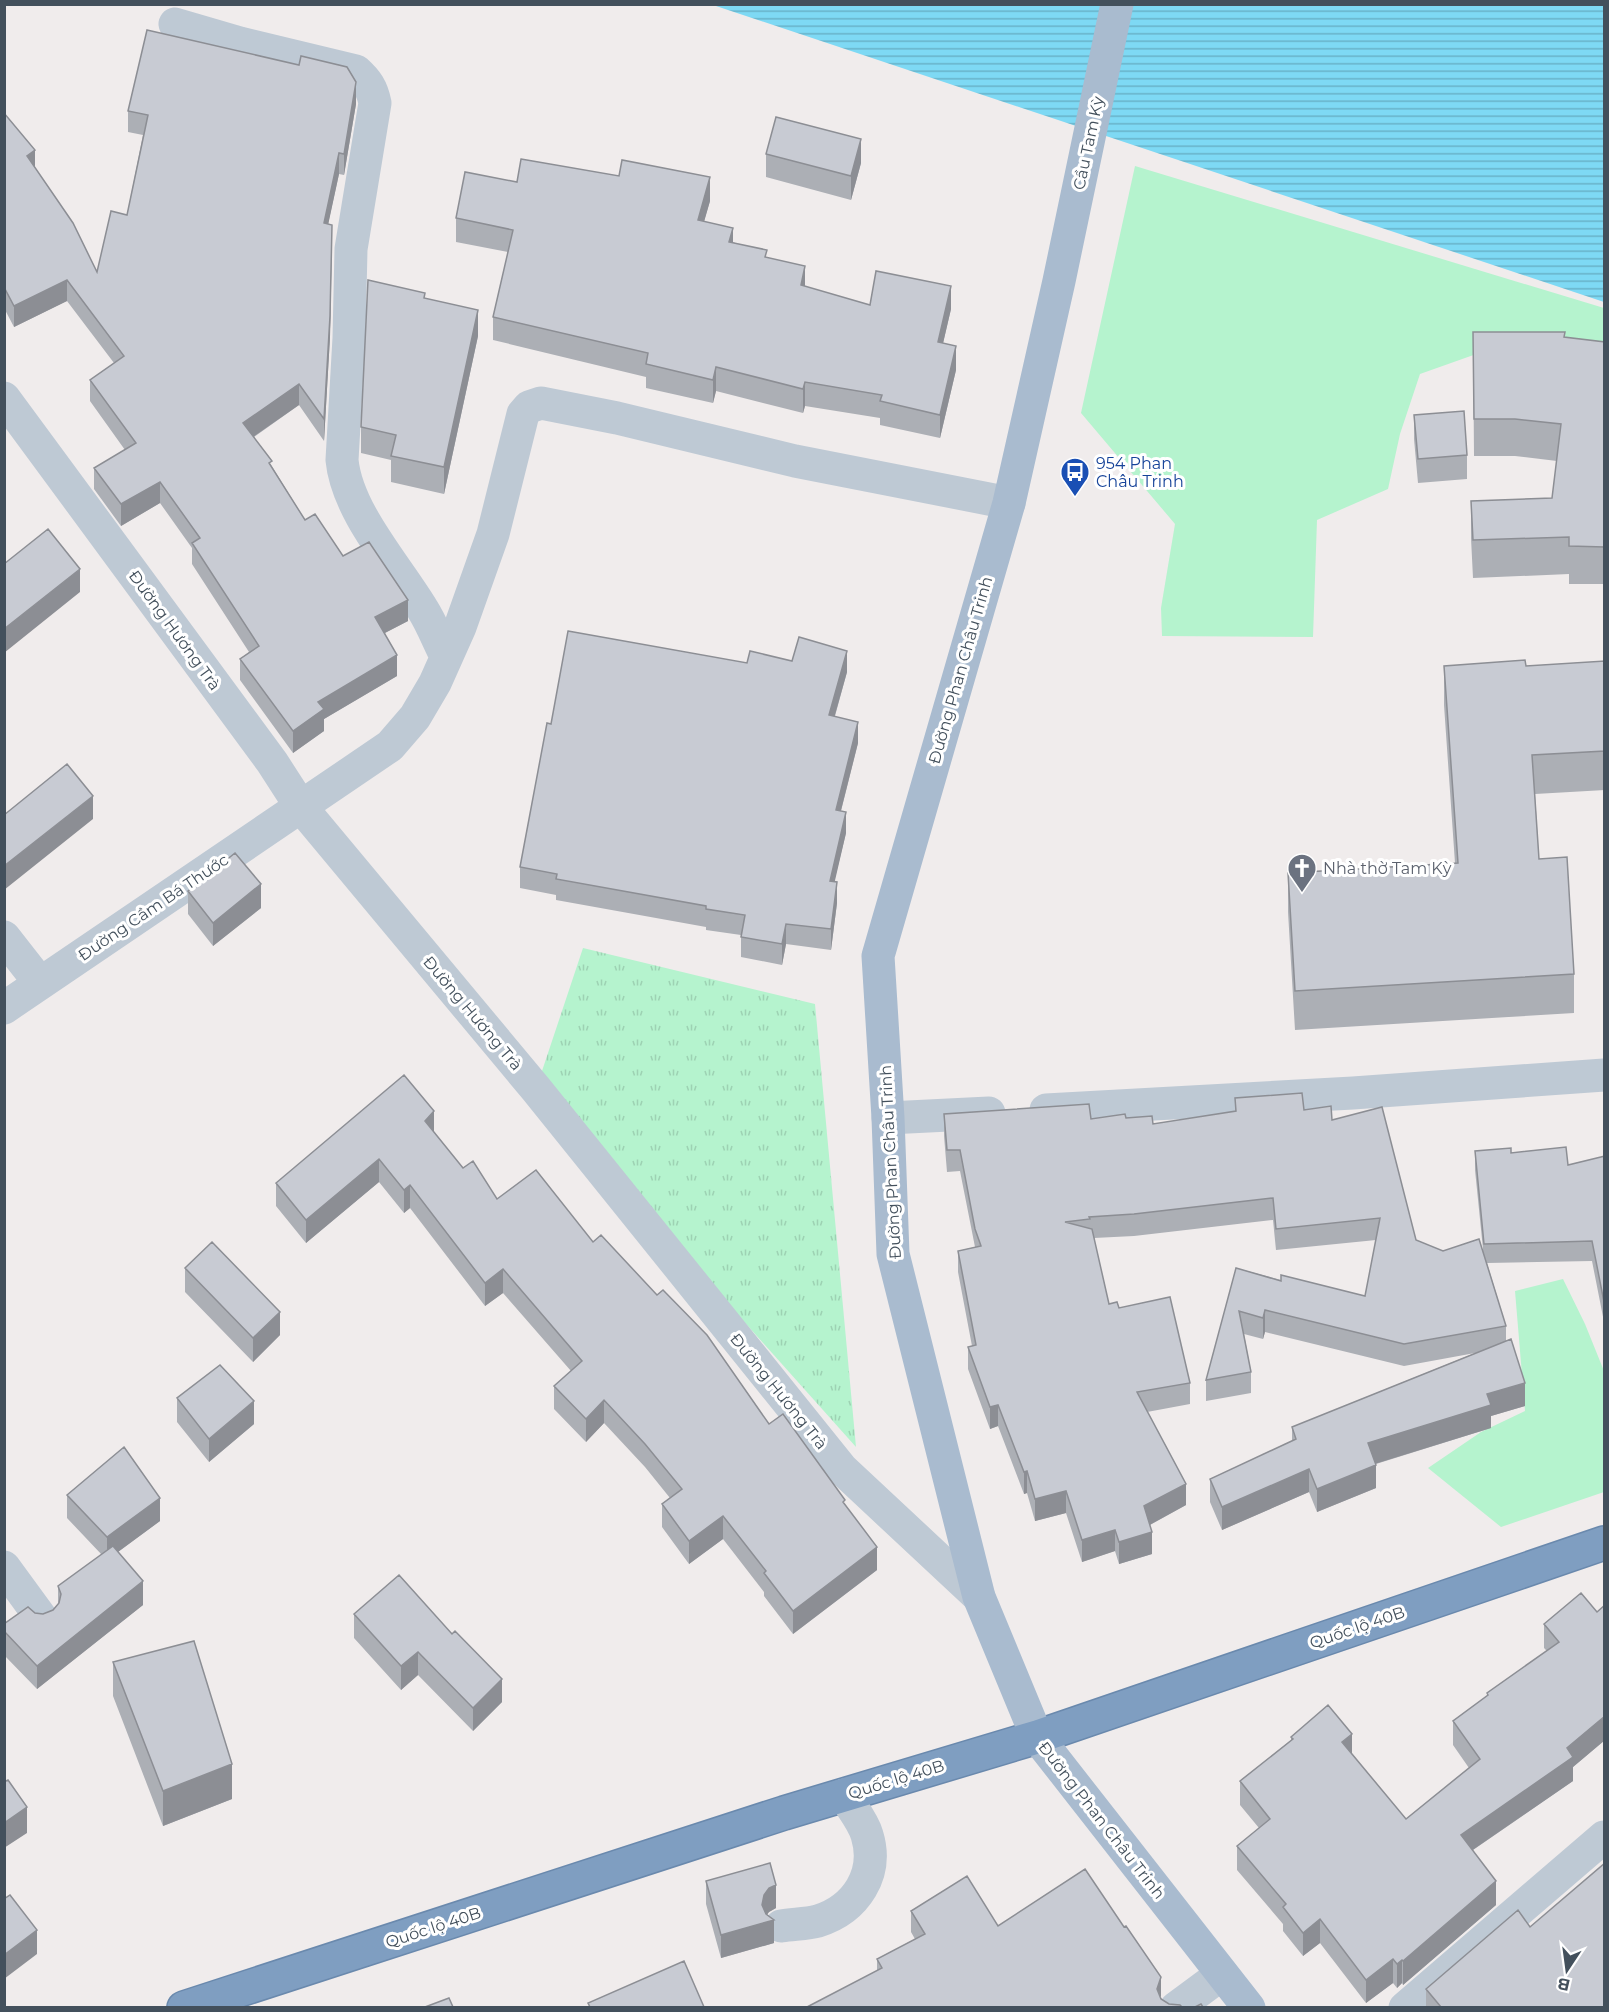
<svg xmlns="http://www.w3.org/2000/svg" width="1609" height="2012" font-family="Montserrat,sans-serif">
<defs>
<pattern id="grass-tufts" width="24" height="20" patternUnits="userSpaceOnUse" patternTransform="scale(1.5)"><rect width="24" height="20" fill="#b5f3ce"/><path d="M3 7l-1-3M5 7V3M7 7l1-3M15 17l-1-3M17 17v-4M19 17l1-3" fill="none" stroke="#9dd2b3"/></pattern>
<pattern id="water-rules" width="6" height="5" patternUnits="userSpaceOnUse" patternTransform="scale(1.5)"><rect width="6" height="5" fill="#7ed9f4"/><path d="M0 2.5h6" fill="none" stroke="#69b2c9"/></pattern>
</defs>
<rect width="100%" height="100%" fill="#f0ecec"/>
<path fill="url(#grass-tufts)" d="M583,948L815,1004L856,1447L536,1089Z"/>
<path fill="#b5f3ce" d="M1135,166L1604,308V342L1513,341L1420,374L1400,434L1388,489L1317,520L1313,637L1162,636L1161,608L1175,524L1081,413Z
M1563,1279L1585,1324L1604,1371V1492L1501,1527L1428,1468L1481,1432L1525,1411L1515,1291Z"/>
<path fill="url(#water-rules)" d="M713,5H1604V302Z"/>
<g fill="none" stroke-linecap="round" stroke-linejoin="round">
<g stroke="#6a89ad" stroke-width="36">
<path id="highway" d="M184,2008L784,1813L1037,1737L1604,1543"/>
</g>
<path stroke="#bec9d4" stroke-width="33" d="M175,24L240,43L356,71C367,81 372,88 375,103L351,249L349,338L342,460C347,512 396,565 423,610C432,624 438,641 446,656
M4,398L272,762L301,807L536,1089L842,1469L979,1597
M4,937L40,983
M4,1008L390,746L415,717L435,683L460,627L493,534L523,414L529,407L541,403L617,418L795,461L1009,503
M1046,1110L1353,1093L1604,1075
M888,1118L989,1113
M4,1567L42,1619
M781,1926C793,1924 807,1924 818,1921C856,1909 879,1874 867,1835C863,1821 851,1807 844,1795
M1176,2008L1222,1974
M1405,2008L1604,1837"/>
<path stroke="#a9bbcf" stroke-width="33" d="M1117,4L1059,281L1009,503L878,956L888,1118L893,1254L979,1597L1037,1737L1249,2008"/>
<use href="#highway" stroke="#7f9ec1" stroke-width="33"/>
</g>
<path fill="#acafb5" d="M356,104L344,175L339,174L328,224L332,246L330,337L324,441L299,405L254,437L305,520L408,621L385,633L397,676L324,719V731L293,753L240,680V659L249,652L192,564V548L160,503L121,526L94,489V468L125,450L90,401V380L114,363L67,301L14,327L4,308V113L35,168L97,272L127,215L143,135L128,132V111Z
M766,154L861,163L851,200L766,177Z
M517,182L710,201L704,221L733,242L767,258L805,287L870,305L951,309L943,343L956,370L940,438L880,425V418L805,406L803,413L716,391L713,403L646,388V377L493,340V317L508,252L456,242V218Z
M425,299L478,336L444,494L391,482V460L361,453V427Z
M1473,332L1565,337L1605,342V584H1569V574L1473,578L1471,538V501L1552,498L1557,461L1515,456H1474Z
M1414,415L1467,455V479L1418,483L1414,439Z
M792,661L847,672L835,716L858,743L841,811L846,833L834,882L837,903L831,950L786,944L782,965L741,957V935L706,930V927L556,900V895L520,888V867L551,724L747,663Z
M1605,661V790L1535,794L1539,859L1574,974V1013L1295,1030L1288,912V873L1455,863L1444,705V666H1526Z
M188,891L261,908L213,946L188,914Z
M1235,1098L1304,1110L1332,1120L1416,1240L1443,1251L1483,1249L1475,1170V1151L1511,1153L1568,1165L1605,1156V1327L1592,1261L1487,1263L1506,1326V1340L1525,1406L1491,1416V1428L1376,1464V1488L1317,1512L1309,1492L1222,1530L1210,1502V1479L1292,1441V1427L1475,1353L1404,1366L1265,1332L1263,1339L1244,1334L1251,1372V1393L1206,1401V1380L1236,1268L1281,1280V1275L1365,1296L1376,1240L1276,1250L1273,1220L1134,1236L1094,1238L1109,1304L1119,1308L1190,1383V1404L1147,1412L1186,1505L1150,1525L1152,1554L1119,1564L1115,1551L1082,1562L1066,1513L1035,1521L1027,1493L1024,1494L998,1426L990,1429L968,1369V1347L972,1346L958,1272V1251L975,1247L960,1171L947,1172L944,1136V1114L1091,1119L1126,1118L1153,1124L1235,1112Z
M434,1133L463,1168L497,1199L593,1242L769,1424L845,1505L877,1570L793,1634L764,1596V1592L723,1539L689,1564L662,1527V1504L670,1498L645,1467L604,1423L586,1442L554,1409V1386L571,1371L503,1293L485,1306L410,1208L404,1213L379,1182L306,1243L276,1206V1183Z
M185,1268L280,1335L253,1362L185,1292Z
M177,1398L254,1424L209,1462L177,1422Z
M67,1495L160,1521L118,1552L143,1605L37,1689L4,1655V1624L35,1613L43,1614L53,1610L58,1605V1586L102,1555L67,1518Z
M1605,1605V1740L1573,1767V1781L1473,1850L1496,1905L1403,1985L1402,1983L1397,1988L1393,1983L1366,2003L1320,1943L1303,1956L1283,1931V1924L1237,1870V1846L1259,1828L1240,1805V1781L1291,1740V1737L1352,1754L1406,1819L1469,1768L1453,1745V1721L1487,1696V1693L1547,1651L1544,1648V1624L1597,1612Z
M354,1614L502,1702L473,1731L418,1675L401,1690L354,1638Z
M113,1662L232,1799L163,1826L113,1696Z
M706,1881L776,1908L769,1912L767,1914L774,1943L721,1958L706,1904Z
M911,1911L998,1926L1161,1998L1169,2004L877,1970V1959L915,1939L911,1932Z
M1530,1927L1605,2007H1426V1989Z"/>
<path fill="#8c8e94" d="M356,82V104L344,175V154Z
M861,139V163L851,200V176Z
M35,150V171L27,156Z
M339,153V174L324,244V223Z
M710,177V201L698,243V220Z
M332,225L330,337L324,441V419Z
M733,228V251L729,242Z
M805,266V290L801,285Z
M67,280V301L14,327V306Z
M951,286V309L938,365V342Z
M478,310V336L444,494V467Z
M956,346V370L940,438V415Z
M716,367V391L713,403V380Z
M805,382V406L803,413V389Z
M299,384V405L243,444V423Z
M160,482V503L121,526V504Z
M80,569V592L4,653V629Z
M408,600V621L375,638V617Z
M847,651V672L829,736V715Z
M397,655V676L324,719V731L293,753V731L318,702Z
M858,722V743L836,830V810Z
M93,796V819L4,890V866Z
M846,812V833L830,902V881Z
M837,882V903L831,950V929Z
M261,884V908L213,946V923Z
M786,924V944L782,965V944Z
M434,1111V1134L425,1121Z
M379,1159V1182L306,1243V1220Z
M410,1185V1208L404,1213V1190Z
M503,1269V1293L485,1306V1283Z
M1265,1310V1332L1263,1339V1318Z
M280,1312V1335L253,1362V1338Z
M1525,1383V1406L1491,1416V1428L1368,1466V1443L1487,1394Z
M604,1400V1423L586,1442V1419Z
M254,1401V1424L209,1462V1439Z
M998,1405V1426L990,1429V1407Z
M1376,1465V1488L1317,1512V1489Z
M1309,1469V1492L1222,1530V1507Z
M1027,1471V1493L1024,1494V1472Z
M1186,1484V1505L1144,1528V1506Z
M1066,1491V1513L1035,1521V1499Z
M160,1498V1521L107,1560V1537Z
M723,1516V1539L689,1564V1541Z
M1115,1530V1551L1082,1562V1540Z
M1152,1532V1554L1119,1564V1542Z
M877,1547V1570L793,1634V1611Z
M143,1581V1605L37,1689V1666Z
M418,1652V1675L401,1690V1666Z
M502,1679V1702L473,1731V1708Z
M1605,1716V1740L1573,1767V1781L1461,1858V1835Z
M1352,1734V1758L1342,1742Z
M232,1764V1799L163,1826V1791Z
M27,1807V1833L4,1848V1823Z
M1496,1881V1905L1403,1985V1961Z
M776,1885V1908L769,1912L764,1919L774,1920V1943L721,1958V1935L762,1905L764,1895L769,1888Z
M1320,1919V1943L1303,1956V1933Z
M37,1930V1954L4,1979V1955Z
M1393,1959V1983L1366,2003V1980Z
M1402,1960V1983L1397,1988V1964Z
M1161,1977V1998L1157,1989Z"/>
<path fill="#c8cbd3" stroke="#8c8e94" stroke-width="1.5" d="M147,30L299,65L301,56L347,67L356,82L344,154L339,153L324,223L332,225L330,316L324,419L299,384L243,423L272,461L269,463L305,520L315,514L343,556L369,542L408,600L375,617L397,655L318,702L324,709L293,731L240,659L259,646L192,543L200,538L160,482L121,504L94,468L136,443L90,380L124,356L67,280L14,306L4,287V113L35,150L27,156L73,223L97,272L111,211L127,215L148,115L128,111Z
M776,117L861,139L851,176L766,154Z
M521,159L619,176L622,160L710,177L698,220L733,228L729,242L767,250L765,257L805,266L801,285L870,305L876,271L951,286L938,342L956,346L940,415L880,401L882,395L805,382L803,389L716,367L713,380L646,364L648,353L493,317L513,230L456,218L465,172L517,182Z
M368,280L425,293L424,298L478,310L444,467L391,456L396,435L361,427Z
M1473,332H1565L1564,337L1605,342V547L1569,546V537L1473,540L1471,501L1552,498L1561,424L1515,419H1474Z
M1464,411L1467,455L1418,459L1414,415Z
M48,529L80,569L4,629V564Z
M568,631L747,663L750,651L792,661L799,637L847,651L829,715L858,722L836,810L846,812L830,881L837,882L831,929L786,924L782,944L741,937L745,915L706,909V906L556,879L557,874L520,867L547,723L551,724Z
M1525,660L1526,666L1605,661V751L1532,755L1539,859L1567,857L1574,974L1295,991L1288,873L1458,863L1444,666Z
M67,764L93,796L4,866V815Z
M235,853L261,884L213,923L188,891Z
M404,1075L434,1111L425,1121L463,1168L473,1161L497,1199L536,1170L593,1242L601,1235L657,1295L663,1290L707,1335L769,1424L783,1414L845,1500L843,1502L877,1547L793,1611L764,1573L766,1571L723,1516L689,1541L662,1504L682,1489L645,1444L604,1400L586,1419L554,1386L582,1361L503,1269L485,1283L410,1185L404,1190L379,1159L306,1220L276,1183Z
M1302,1093L1304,1110L1331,1106L1332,1120L1382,1107L1416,1240L1443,1251L1479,1239L1506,1326L1404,1344L1265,1310L1263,1318L1239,1311L1251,1372L1206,1380L1236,1268L1281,1281V1275L1365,1296L1380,1218L1276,1229L1273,1198L1134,1214L1089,1217L1090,1219L1065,1222L1092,1229L1109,1304L1117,1302L1119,1308L1170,1297L1190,1383L1137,1392L1186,1484L1144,1506L1152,1532L1119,1542L1115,1530L1082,1540L1066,1491L1035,1499L1027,1471L1024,1472L998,1405L990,1407L968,1347L976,1345L958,1251L981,1246L975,1229L960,1150H947L944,1114L1089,1104L1091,1119L1125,1114L1126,1118L1152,1116L1153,1124L1236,1111L1235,1098Z
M1566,1147L1568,1165L1605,1156V1307L1592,1241L1484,1244L1475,1151L1511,1148V1153Z
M212,1242L280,1312L253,1338L185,1268Z
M1511,1339L1525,1383L1487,1394L1491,1405L1368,1443L1376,1465L1317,1489L1309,1469L1222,1507L1210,1479L1296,1439L1292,1427Z
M220,1365L254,1401L209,1439L177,1398Z
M124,1447L160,1498L107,1537L67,1495Z
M113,1546L143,1581L37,1666L4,1631V1624L28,1607L35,1613L43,1614L53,1610L59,1603L61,1594L58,1586Z
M399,1575L452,1634L455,1631L502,1679L473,1708L418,1652L401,1666L354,1614Z
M1581,1593L1597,1612L1605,1605V1716L1567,1748L1573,1757L1461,1835L1496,1881L1403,1961L1402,1960L1397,1964L1393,1959L1366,1980L1320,1919L1303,1933L1283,1907L1286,1904L1237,1846L1270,1819L1240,1781L1293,1739L1291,1737L1328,1705L1352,1734L1342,1742L1406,1819L1480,1759L1453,1721L1488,1695L1487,1693L1559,1642L1544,1624Z
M194,1641L232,1764L163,1791L113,1662Z
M8,1780L27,1807L4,1823V1782Z
M770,1863L776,1885L769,1888L764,1895L762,1905L766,1914L774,1920L721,1935L706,1881Z
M1605,1863V2007H1441L1426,1989L1518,1910L1530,1927Z
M1085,1869L1124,1927L1126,1926L1161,1977L1157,1989L1161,1999L1169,2004L1180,2005L1182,2007H807L882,1968L877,1959L925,1934L911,1911L967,1876L998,1926Z
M10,1895L37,1930L4,1955V1899Z
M684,1961L704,2007H590L588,2003Z
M449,1998L453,2007H425Z
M1201,2004L1203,2007H1195Z"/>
<defs>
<g id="bus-pin" transform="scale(1.5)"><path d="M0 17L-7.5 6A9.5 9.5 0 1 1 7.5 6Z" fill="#1a4fb4" stroke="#fff"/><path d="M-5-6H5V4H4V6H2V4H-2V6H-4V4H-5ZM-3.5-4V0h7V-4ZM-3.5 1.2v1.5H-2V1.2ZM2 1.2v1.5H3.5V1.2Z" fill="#fff"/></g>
<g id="church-pin" transform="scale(1.5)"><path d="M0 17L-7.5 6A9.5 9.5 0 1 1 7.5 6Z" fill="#6b7280" stroke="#fff"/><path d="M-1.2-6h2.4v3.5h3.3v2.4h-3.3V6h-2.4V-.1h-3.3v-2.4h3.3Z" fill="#fff"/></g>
</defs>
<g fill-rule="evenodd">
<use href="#bus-pin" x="1075" y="472"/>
<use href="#church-pin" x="1302" y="868"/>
</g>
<g text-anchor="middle" stroke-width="6" stroke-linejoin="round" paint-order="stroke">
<g font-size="16" fill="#43505c" stroke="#fff">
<text transform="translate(1088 143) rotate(-78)" y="6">Cầu Tam Kỳ</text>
<text transform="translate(175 630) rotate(54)" y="6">Đường Hương Trà</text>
<text transform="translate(960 670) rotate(-74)" y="6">Đường Phan Châu Trinh</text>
<text transform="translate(153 907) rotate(-34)" y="6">Đường Cầm Bá Thước</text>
<text transform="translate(473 1013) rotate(50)" y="6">Đường Hương Trà</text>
<text transform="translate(890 1162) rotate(-93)" y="6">Đường Phan Châu Trinh</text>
<text transform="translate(779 1391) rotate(51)" y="6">Đường Hương Trà</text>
<text transform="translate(1357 1627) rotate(-19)" y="6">Quốc lộ 40B</text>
<text transform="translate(896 1779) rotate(-17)" y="6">Quốc lộ 40B</text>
<text transform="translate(1102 1820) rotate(52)" y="6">Đường Phan Châu Trinh</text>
<text transform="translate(433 1927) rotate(-18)" y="6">Quốc lộ 40B</text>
</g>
<g font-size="16" fill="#164399" stroke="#fff" text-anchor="start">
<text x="1096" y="469">954 Phan<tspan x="1096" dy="18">Châu Trinh</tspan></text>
</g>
<g font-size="16" fill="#5b616d" stroke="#fff" text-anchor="start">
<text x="1323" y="874">Nhà thờ Tam Kỳ</text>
</g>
</g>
<rect width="1609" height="2012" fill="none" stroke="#43505c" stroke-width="12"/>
<g transform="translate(1567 1970) rotate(193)" stroke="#ffffff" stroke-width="4.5" paint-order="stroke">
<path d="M0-4.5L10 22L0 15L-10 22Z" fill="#43505c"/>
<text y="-9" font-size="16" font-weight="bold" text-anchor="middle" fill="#43505c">B</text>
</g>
</svg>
